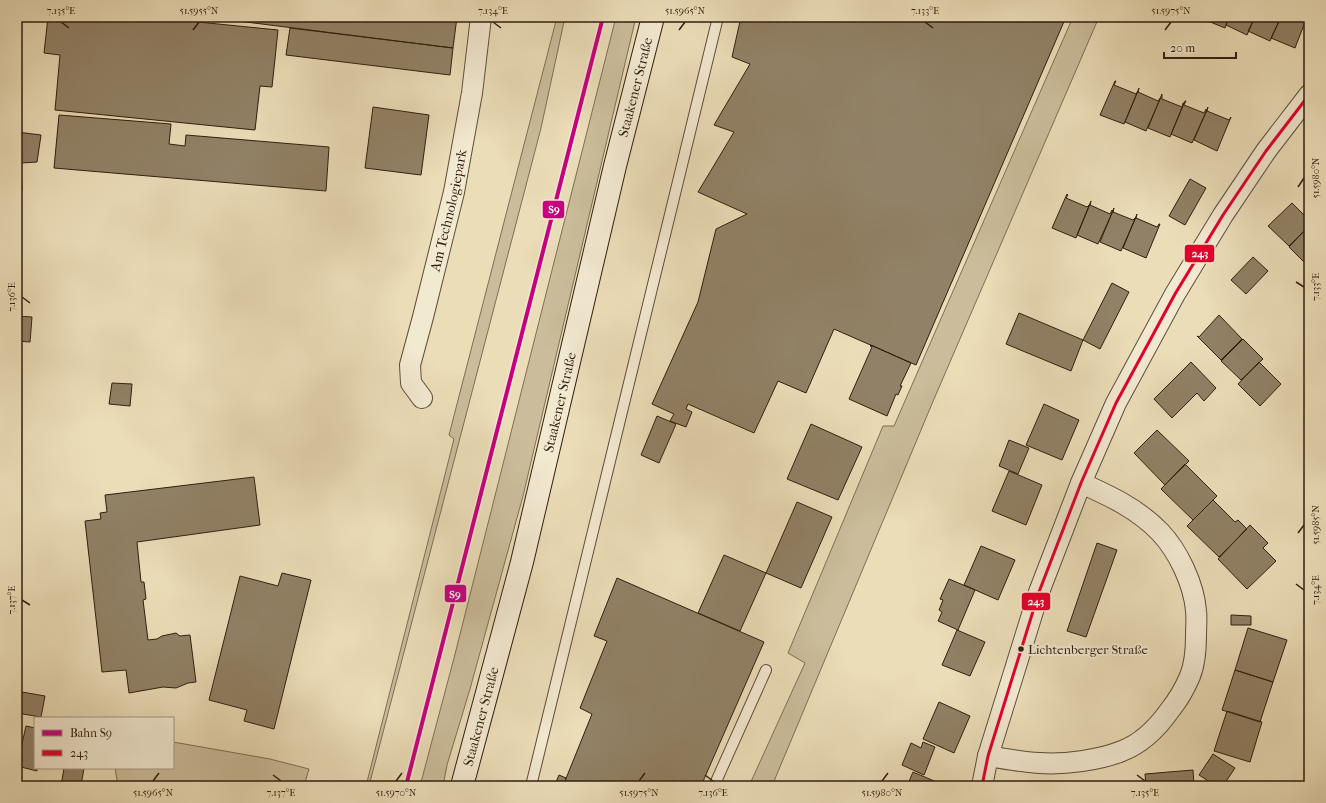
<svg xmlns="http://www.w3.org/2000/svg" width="1326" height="803" font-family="'IM FELL French Canon',serif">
<rect width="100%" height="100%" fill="#ebddb8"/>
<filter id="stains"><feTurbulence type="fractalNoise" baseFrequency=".005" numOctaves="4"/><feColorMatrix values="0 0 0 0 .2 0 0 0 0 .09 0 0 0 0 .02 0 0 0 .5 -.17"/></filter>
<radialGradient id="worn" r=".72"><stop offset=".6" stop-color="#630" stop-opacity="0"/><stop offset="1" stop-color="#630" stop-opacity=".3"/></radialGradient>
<path fill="#cbbd9b" stroke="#7e6e54" d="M557,17H565L541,128L369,786H366L454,439L449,435Z
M616,17H636L523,496L470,689L447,765L443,786H420L454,658Z
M1073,17H1099L934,399L772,786H749L805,663L788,653L883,426H894Z
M173,742L270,759L309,769L304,786H118L115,768H173Z"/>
<path fill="#918166" stroke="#301e0e" d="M48,17H148L278,30L272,87L260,86L255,130L55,110L60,55L44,53Z
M206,17H457L453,48Z
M741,17H1066L916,365L834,329L806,393L778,381L754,433L688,404L686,409L692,412L686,427L670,421L674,414L652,404L698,302L716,229L747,214L698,192L734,132L714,125L750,64L732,57Z
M1204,17H1229L1225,28L1203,19Z
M1229,17H1255L1247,35L1226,25Z
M1255,17H1281L1270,41L1248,31Z
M1281,17H1307L1295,48L1271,38Z
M290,28L453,48L450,75L286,55Z
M1115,81H1116L1114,85L1136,94L1138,91L1124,124L1100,115Z
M1139,88L1138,92L1158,101L1161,97L1146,131L1125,122Z
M1162,94V99L1182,107L1183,103H1184L1170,137L1148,128Z
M1185,101H1186L1184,105L1204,113L1206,109L1207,110L1192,143L1171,134Z
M373,107L429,115L421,175L365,168Z
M1208,107L1207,111L1229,120L1231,117L1217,151L1194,140Z
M59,115L171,124L169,144L185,146L186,135L329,147L326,191L54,168Z
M17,132L41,135L37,162L21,163L22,190H17Z
M1190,179L1206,188L1185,225L1169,216Z
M1067,194L1068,195L1066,198L1087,207L1090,204L1076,238L1052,228Z
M1091,201L1090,205L1110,214L1112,210L1113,211L1098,244L1077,235Z
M1292,203L1309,220V226L1289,246L1268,226Z
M1114,208L1113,212L1133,220L1136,217L1121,251L1100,242Z
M1137,214L1136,218L1157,227L1159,224H1160L1146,258L1123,248Z
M1309,226V267L1289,247Z
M1253,257L1268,271L1246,294L1231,280Z
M1112,283L1129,292L1100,349L1083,340Z
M1019,313L1083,340L1071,371L1006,344Z
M1219,315L1242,339L1221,360L1197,336L1199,337Z
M17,316L32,317L30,342L17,341Z
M1243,339L1263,359L1241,380L1221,361Z
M871,345L911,363L900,386H902L898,395L896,394L887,416L849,399L872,347L870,346Z
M1191,362L1216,388L1204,401L1197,393L1172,418L1154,399Z
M1259,362L1281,384L1260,406L1238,384Z
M112,383L132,384L130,406L109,404Z
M1044,404L1079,420L1062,460L1026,445Z
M657,416L676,424L659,463L641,455Z
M811,424L862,447L838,500L787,479Z
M1157,430L1189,461L1165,485L1134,453Z
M1009,440L1029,448L1018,474L999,466Z
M1185,464L1217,496L1193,520L1161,489Z
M1009,471L1042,485L1026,525L992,511Z
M254,477L260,525L137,542L141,582H144L146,599L143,600L148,640L157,639L162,636L176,633L180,636L190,635L196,682L188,683L176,688L163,687L129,693L126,670L102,672L85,521L101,519L100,513L107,512L105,495Z
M1213,500L1235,522L1238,520L1247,529L1219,557L1187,526Z
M797,502L832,517L801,588L766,573Z
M1250,525L1268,543L1263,548L1276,561L1247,589L1218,559Z
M1097,543L1117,550L1086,637L1067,631Z
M981,546L1015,560L998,600L964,585Z
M724,555L766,573L740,631L698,613Z
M282,573L311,580L274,729L244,721L247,710L209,700L240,576L278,586Z
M617,578L764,642L701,786H577L565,781L592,714L580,708L607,641L594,636Z
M949,579L975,590L958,630L938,621L942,612L939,610L943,600L940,599Z
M1231,615L1251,616V625H1231Z
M1248,628L1287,640L1273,682L1235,670Z
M957,630L985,642L970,676L942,665Z
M1235,670L1273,682L1260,722L1222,710Z
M22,692L45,696L41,717L17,713Z
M939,702L970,716L954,753L923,739Z
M1227,711L1262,722L1250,762L1214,751Z
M26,726L35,728V768H37V771L17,766Z
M923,742L935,747L924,775L902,765L911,743L921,748Z
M1213,754L1235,768L1223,786H1216L1199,775Z
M64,768H84L81,786H61Z
M1193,770L1194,786H1146L1145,774Z
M913,772L946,786H907Z
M559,775L566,778L565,781L577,786H549L550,782H556Z
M1146,782V786H1105Z"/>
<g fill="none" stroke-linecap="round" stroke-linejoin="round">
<g stroke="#5f4e38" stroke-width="12">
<path id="lane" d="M531,786L718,17
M714,786L766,670"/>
</g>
<g stroke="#5f4e38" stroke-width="22">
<g id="street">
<path id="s1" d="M422,398L411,383L410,365L423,317L454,192L472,93L481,17"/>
<path d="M988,756C1005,759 1022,762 1039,763C1064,765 1100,760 1122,751C1143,743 1158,727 1170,710C1178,700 1185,688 1190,676C1195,664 1196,648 1196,635C1196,627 1197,619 1196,611C1194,584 1178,551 1160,532C1138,509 1110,496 1081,483"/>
<path d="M982,786L988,756L1039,592L1081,483L1116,403L1175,294L1223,215L1266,151L1309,95"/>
</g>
</g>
<g stroke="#301e0e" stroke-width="24">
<g id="secondary">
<path id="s2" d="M462,786L522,562L615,166L653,17"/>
</g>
</g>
<use href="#lane" stroke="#f2e9d1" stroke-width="10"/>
<use href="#street" stroke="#f2e9d1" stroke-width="20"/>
<use href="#secondary" stroke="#f2e9d1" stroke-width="22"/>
<g stroke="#f2e9d1" stroke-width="6">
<path id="bus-1" d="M982,786L988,756L1039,592L1081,483L1116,403L1175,294L1223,215L1266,151L1309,95"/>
</g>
<use href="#bus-1" stroke="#e4002b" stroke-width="3"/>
<g stroke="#f2e9d1" stroke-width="7">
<path id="rail-1" d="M406,786L603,17"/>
</g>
<use href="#rail-1" stroke="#c7007f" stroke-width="4"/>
</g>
<path fill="none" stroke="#301e0e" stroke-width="1.5" d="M61,22L69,28M493,22L501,28M925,22L933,28M193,30L199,22M679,30L685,22M1165,30L1171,22M1298,187L1304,178M1296,282L1304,287M22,297L30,303M1298,533L1304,525M1296,584L1304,590M22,600L30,605M273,775L281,781M705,775L713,781M1137,775L1145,781M153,781L159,773M396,781L402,773M639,781L645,773M882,781L888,773"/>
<circle fill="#301e0e" stroke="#f2e9d1" stroke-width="1.5" cx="1021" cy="649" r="3.5"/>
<g text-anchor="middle" stroke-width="4" stroke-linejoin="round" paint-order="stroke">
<g font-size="13" fill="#301e0e" stroke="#f2e9d1" text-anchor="start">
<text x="1028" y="654">Lichtenberger Straße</text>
</g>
<g font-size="14" fill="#301e0e" stroke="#f2e9d1">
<text dy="5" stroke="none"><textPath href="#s2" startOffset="720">Staakener Straße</textPath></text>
<text dy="5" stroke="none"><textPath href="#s1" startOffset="196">Am Technologiepark</textPath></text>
<text dy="5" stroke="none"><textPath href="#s2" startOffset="396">Staakener Straße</textPath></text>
<text dy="5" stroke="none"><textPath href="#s2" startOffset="72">Staakener Straße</textPath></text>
</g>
</g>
<g stroke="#f2e9d1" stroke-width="1.5">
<rect x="542" y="200" width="23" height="19" rx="4" fill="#c7007f"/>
<rect x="1184" y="244" width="31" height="19" rx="4" fill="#e4002b"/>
<rect x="444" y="584" width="23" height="19" rx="4" fill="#c7007f"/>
<rect x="1021" y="592" width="30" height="19" rx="4" fill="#e4002b"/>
</g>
<g font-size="11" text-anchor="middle" font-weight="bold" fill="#fff">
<text x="554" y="213">S9</text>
<text x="1200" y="257">243</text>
<text x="455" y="598">S9</text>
<text x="1036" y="605">243</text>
</g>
<rect width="1326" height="803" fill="none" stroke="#ebddb8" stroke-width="44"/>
<rect x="34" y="717" width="140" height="52" fill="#f2e9d1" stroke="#a49883"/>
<rect x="42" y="730" width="20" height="6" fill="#c7007f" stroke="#a49883"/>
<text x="70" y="737" font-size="12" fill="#301e0e">Bahn S9</text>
<rect x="42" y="750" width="20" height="6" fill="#e4002b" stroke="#a49883"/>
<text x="70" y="757" font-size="12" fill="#301e0e">243</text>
<path d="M1164 52v6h72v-6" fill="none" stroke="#301e0e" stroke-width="2"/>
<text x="1170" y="52" font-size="12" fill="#301e0e" stroke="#f2e9d1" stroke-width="3" paint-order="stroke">20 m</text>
<rect x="22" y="22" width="1282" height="759" fill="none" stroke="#301e0e" stroke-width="1.5"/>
<g font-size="10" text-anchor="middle" fill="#301e0e">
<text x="61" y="14">7.135°E</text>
<text x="199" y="14">51.5955°N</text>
<text x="493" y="14">7.134°E</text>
<text x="685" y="14">51.5965°N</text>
<text x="925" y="14">7.133°E</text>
<text x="1171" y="14">51.5975°N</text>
<text transform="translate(1315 178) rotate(-90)" y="4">51.5980°N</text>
<text transform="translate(1315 287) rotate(-90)" y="4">7.133°E</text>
<text transform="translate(11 297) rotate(-90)" y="4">7.136°E</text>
<text transform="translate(1315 525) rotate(-90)" y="4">51.5985°N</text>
<text transform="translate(1315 590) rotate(-90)" y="4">7.134°E</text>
<text transform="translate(11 600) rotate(-90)" y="4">7.137°E</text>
<text x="153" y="796">51.5965°N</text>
<text x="281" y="796">7.137°E</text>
<text x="396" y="796">51.5970°N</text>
<text x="639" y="796">51.5975°N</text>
<text x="713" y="796">7.136°E</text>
<text x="882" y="796">51.5980°N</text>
<text x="1145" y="796">7.135°E</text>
</g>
<rect width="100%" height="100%" filter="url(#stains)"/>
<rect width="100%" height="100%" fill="url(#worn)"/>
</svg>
